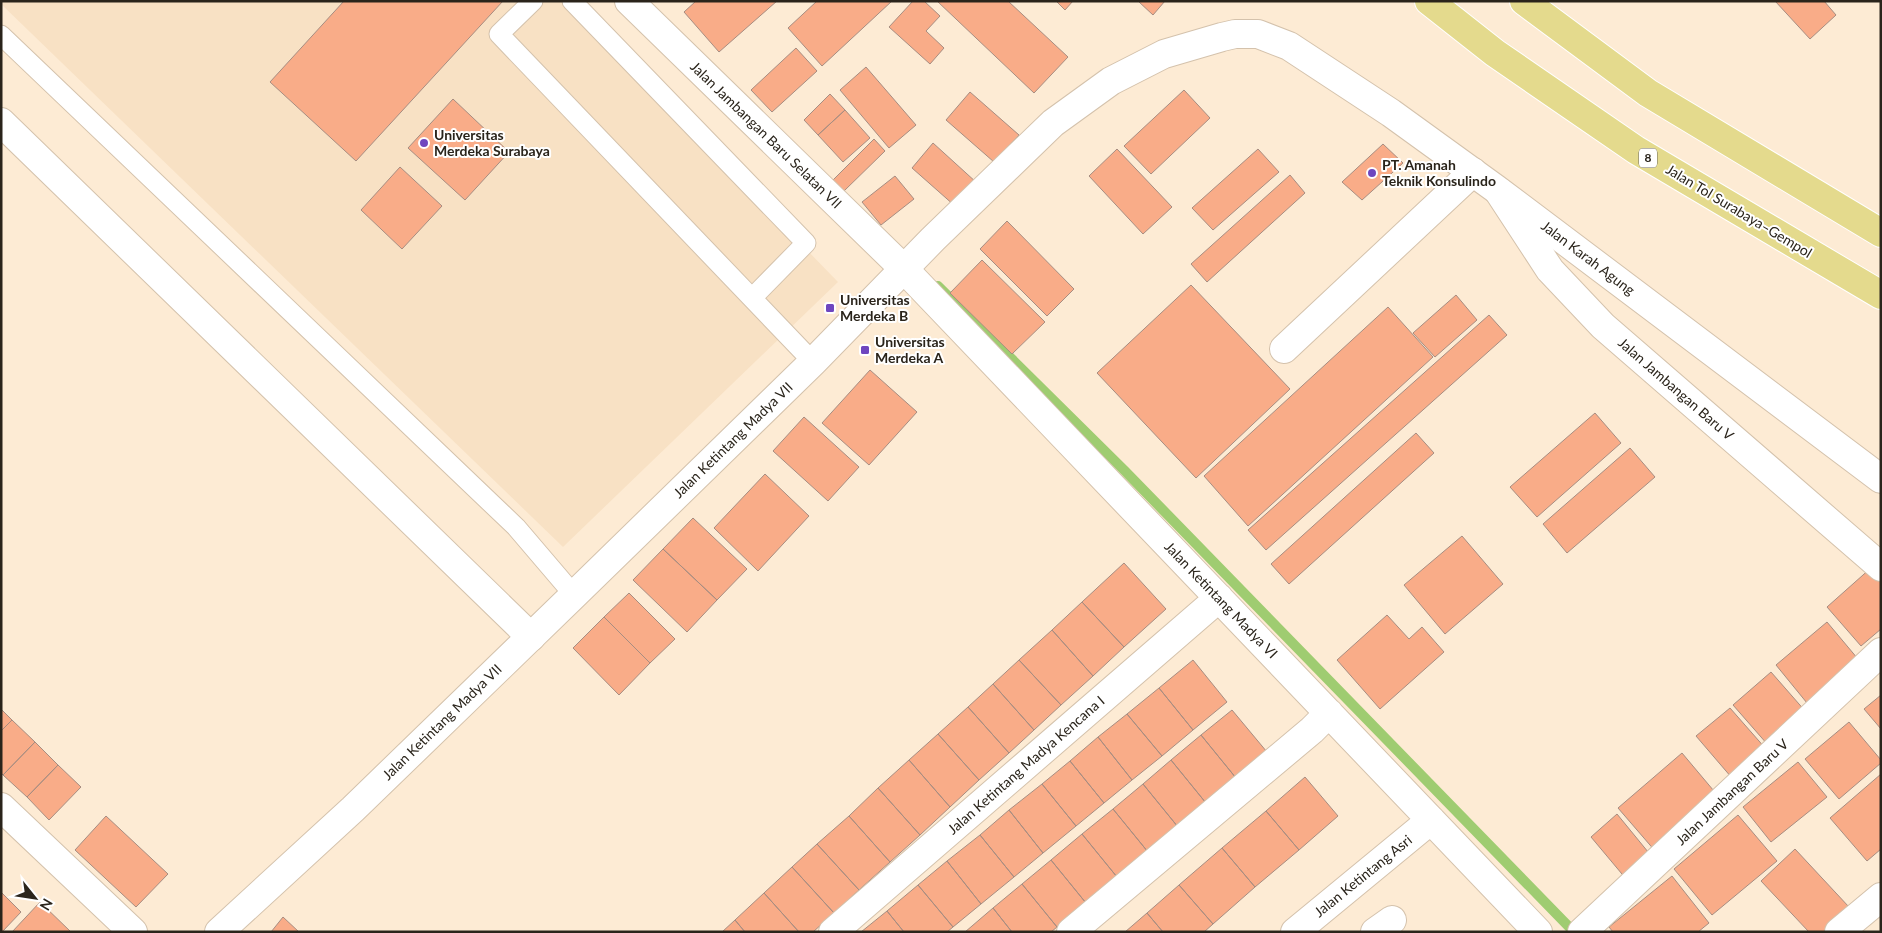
<svg xmlns="http://www.w3.org/2000/svg" width="1882" height="933" font-family="Lato,sans-serif">
<rect width="100%" height="100%" fill="#fdebd4"/>
<path fill="#f8e1c4" d="M1,1H565L838,282L563,547L1,4Z"/>
<g fill="none" stroke-linecap="round" stroke-linejoin="round">
<path stroke="#9fcc71" stroke-width="10" d="M938,286L1125,471L1574,932"/>
</g>
<path fill="#f9ac88" stroke="#a78d81" d="M344,1H503L356,161L270,82Z
M696,1H777L719,52L684,12Z
M817,1H892L822,66L788,28Z
M913,1H924L940,16L926,31L944,48L930,64L889,27Z
M937,1H1008L1068,57L1034,93Z
M1056,1H1073L1065,10Z
M1138,1H1165L1153,15Z
M1775,1H1824L1836,15L1810,39Z
M796,48L817,71L772,112L751,90Z
M866,67L916,125L889,148L840,90Z
M1184,90L1210,118L1151,174L1124,146Z
M970,92L1019,135L994,162L946,120Z
M830,94L845,110L818,135L804,120Z
M453,99L509,152L465,200L408,148Z
M845,110L870,138L843,162L818,135Z
M874,139L885,151L844,191L833,180Z
M933,143L977,183L955,206L912,168Z
M1383,144L1403,163L1362,200L1342,182Z
M1117,149L1172,207L1143,234L1089,176Z
M1258,149L1279,172L1213,230L1192,208Z
M400,167L442,206L402,249L361,210Z
M1290,175L1305,193L1207,282L1191,264Z
M895,176L914,199L881,225L862,202Z
M1007,221L1074,289L1047,316L980,249Z
M982,260L1045,322L1012,354L950,293Z
M1191,285L1290,389L1196,478L1097,373Z
M1456,295L1477,320L1435,357L1413,333Z
M1388,307L1433,357L1248,526L1204,476Z
M1489,315L1507,335L1266,550L1248,530Z
M870,370L917,412L869,465L822,423Z
M1595,413L1621,443L1537,517L1510,487Z
M804,417L859,467L828,501L773,451Z
M1416,433L1434,453L1289,584L1271,564Z
M1630,448L1655,477L1567,553L1543,524Z
M765,474L809,516L758,571L714,528Z
M693,518L747,569L717,600L663,549Z
M1462,536L1503,584L1445,634L1404,585Z
M663,549L717,600L687,632L633,580Z
M1124,563L1166,609L1124,647L1082,602Z
M1872,567L1881,577V629L1861,646L1827,607Z
M629,593L675,639L650,663L604,617Z
M1082,602L1124,647L1093,676L1052,630Z
M1387,615L1409,639L1422,627L1444,652L1380,709L1337,660Z
M604,617L650,663L619,695L573,648Z
M1827,622L1858,659L1807,703L1776,665Z
M1052,630L1093,676L1061,705L1019,660Z
M1019,660L1061,705L1034,730L993,684Z
M1193,660L1227,702L1193,730L1159,688Z
M1771,672L1806,712L1768,745L1733,705Z
M993,684L1034,730L1009,753L968,707Z
M1159,688L1193,730L1162,756L1127,714Z
M1881,695V729L1864,709Z
M968,707L1009,753L979,780L938,734Z
M1730,708L1766,749L1732,778L1696,736Z
M1,709L12,720L1,731Z
M1232,710L1267,752L1236,778L1201,735Z
M1127,714L1162,756L1132,780L1098,737Z
M12,720L35,742L3,775L1,773V731Z
M1849,722L1881,760V763L1839,799L1805,759Z
M938,734L979,780L950,807L909,760Z
M1201,735L1236,778L1206,803L1171,760Z
M1098,737L1132,780L1104,803L1070,761Z
M35,742L58,765L27,797L3,775Z
M1682,753L1719,797L1656,852L1618,808Z
M909,760L950,807L920,835L878,788Z
M1171,760L1206,803L1178,827L1143,784Z
M1070,761L1104,803L1076,826L1042,784Z
M1798,762L1827,797L1771,842L1743,807Z
M58,765L81,787L49,820L27,797Z
M1881,774V849L1867,861L1830,818Z
M1305,777L1338,816L1299,850L1266,811Z
M1042,784L1076,826L1043,853L1009,810Z
M1143,784L1178,827L1148,852L1113,809Z
M878,788L920,835L890,862L849,816Z
M1113,809L1148,852L1117,877L1082,834Z
M1009,810L1043,853L1014,877L980,835Z
M1266,811L1299,850L1255,887L1222,848Z
M1617,814L1653,858L1627,880L1591,837Z
M1738,815L1777,861L1712,915L1674,869Z
M106,816L168,874L136,907L75,850Z
M849,816L890,862L859,890L817,844Z
M1082,834L1117,877L1086,903L1051,860Z
M980,835L1014,877L981,904L947,861Z
M817,844L859,890L834,913L792,867Z
M1222,848L1255,887L1213,924L1179,885Z
M1795,849L1849,907L1823,932H1809L1761,881Z
M1051,860L1086,903L1057,927L1022,884Z
M947,861L981,904L953,927L918,885Z
M792,867L834,913L813,932H799L764,893Z
M1672,876L1709,923L1698,932H1613L1609,927Z
M1022,884L1057,927L1051,932H1012L993,908Z
M918,885L953,927L947,932H904L887,911Z
M1179,885L1213,924L1204,932H1163L1147,913Z
M1,892L21,912L2,932H1Z
M764,893L799,932H745L735,920Z
M40,902L71,932H12Z
M993,908L1012,932H965Z
M887,911L904,932H861Z
M1147,913L1163,932H1125Z
M283,917L299,932H271Z
M735,920L745,932H722Z"/>
<g fill="none" stroke-linecap="round" stroke-linejoin="round">
<g stroke="#d4c2ac" stroke-width="21">
<path id="lane" d="M533,1L499,34L813,362
M572,1L806,243L753,297
M1,35L516,527L574,595"/>
</g>
<g stroke="#d4c2ac" stroke-width="30">
<path id="street" d="M629,1L904,269L1538,932
M1,122L531,637
M1499,192L1550,270L1603,326L1881,567
M1284,349L1473,172
M1,807L133,932
M833,932L1219,598
M1071,932L1312,730L1329,713
M1295,932L1431,820
M1375,932L1392,920
M1582,932L1881,652
M1839,932L1881,897"/>
</g>
<g stroke="#d4c2ac" stroke-width="30">
<path id="secondary" d="M219,932L353,809L574,595L813,362L933,239L1053,123L1111,81L1164,54L1222,37L1235,34H1258L1289,46L1391,113L1496,189L1881,479"/>
</g>
<g stroke="#fff" stroke-width="30">
<path id="highway" d="M1429,1L1495,53L1636,150L1881,295
M1524,1L1648,93L1881,233"/>
</g>
<use href="#lane" stroke="#fff" stroke-width="19"/>
<use href="#street" stroke="#fff" stroke-width="28"/>
<use href="#secondary" stroke="#fff" stroke-width="28"/>
<use href="#highway" stroke="#e4da8d" stroke-width="28"/>
</g>
<g fill="#6e46bf" stroke="#fff" stroke-width="2">
<circle cx="424" cy="143" r="5"/>
<circle cx="1372" cy="173" r="5"/>
<rect x="825" y="303" width="10" height="10" rx="2.5"/>
<rect x="860" y="345" width="10" height="10" rx="2.5"/>
</g>
<g text-anchor="middle" stroke-width="4" stroke-linejoin="round" paint-order="stroke">
<rect fill="#fff" stroke="#6a665f" stroke-width="1" x="1639" y="148.5" width="18" height="19" rx="4"/>
<g font-size="12" font-weight="bold" fill="#2a241b">
<text x="1648" y="162">8</text>
</g>
<g font-size="14" font-weight="bold" fill="#2a241b" stroke="#fff" text-anchor="start">
<text x="434" y="140">Universitas<tspan x="434" dy="16">Merdeka Surabaya</tspan></text>
<text x="1382" y="170">PT. Amanah<tspan x="1382" dy="16">Teknik Konsulindo</tspan></text>
<text x="840" y="305">Universitas<tspan x="840" dy="16">Merdeka B</tspan></text>
<text x="875" y="347">Universitas<tspan x="875" dy="16">Merdeka A</tspan></text>
</g>
<g font-size="14" fill="#2a241b" stroke="#fff">
<text transform="translate(766 135) rotate(44)" y="5">Jalan Jambangan Baru Selatan VII</text>
<text transform="translate(1739 211) rotate(31)" y="5">Jalan Tol Surabaya–Gempol</text>
<text transform="translate(1588 258) rotate(37)" y="5">Jalan Karah Agung</text>
<text transform="translate(1676 389) rotate(41)" y="5">Jalan Jambangan Baru V</text>
<text transform="translate(733 440) rotate(-44)" y="5">Jalan Ketintang Madya VII</text>
<text transform="translate(1221 600) rotate(46)" y="5">Jalan Ketintang Madya VI</text>
<text transform="translate(442 722) rotate(-44)" y="5">Jalan Ketintang Madya VII</text>
<text transform="translate(1026 765) rotate(-41)" y="5">Jalan Ketintang Madya Kencana I</text>
<text transform="translate(1732 792) rotate(-43)" y="5">Jalan Jambangan Baru V</text>
<text transform="translate(1363 876) rotate(-39)" y="5">Jalan Ketintang Asri</text>
</g>
</g>
<rect width="1882" height="933" fill="none" stroke="#2a241b" stroke-width="5"/>
<g transform="translate(35 898) rotate(120)" stroke="#ffffff" stroke-width="4" paint-order="stroke">
<path d="M0-4L9 19L0 12L-9 19Z" fill="#2a241b"/>
<text y="-8" font-size="14" font-weight="bold" text-anchor="middle" fill="#2a241b">N</text>
</g>
</svg>
